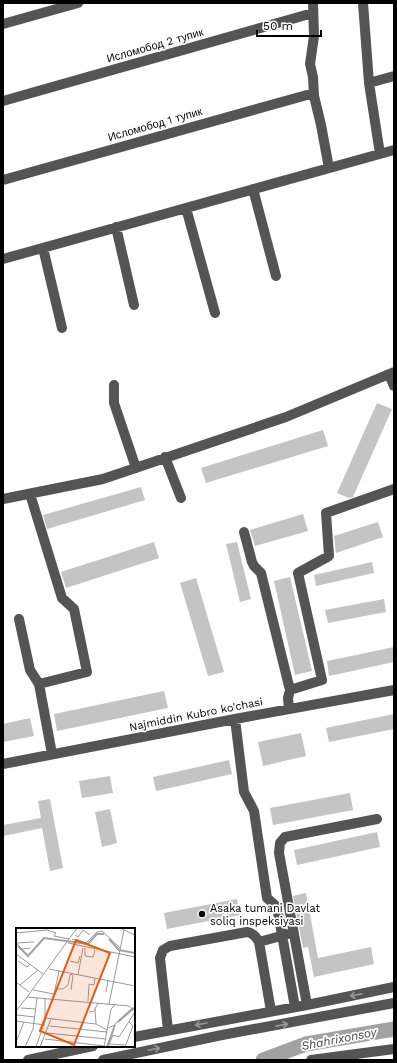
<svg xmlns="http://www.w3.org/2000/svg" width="397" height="1063" font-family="'Work Sans',sans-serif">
<rect width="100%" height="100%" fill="#fff"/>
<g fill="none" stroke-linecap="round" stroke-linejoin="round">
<path stroke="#a2a2a2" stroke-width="15" d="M263,1060L306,1044L394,1029"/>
</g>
<path fill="#c4c4c4" d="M377,403L392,409L353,497L349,498L337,493Z
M323,430L328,446L206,483L201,468Z
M141,487L145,500L47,529L43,515Z
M303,514L308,531L255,546L250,530Z
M378,522L383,537L336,553L334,536Z
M154,542L159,558L66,588L61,572Z
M237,542L251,599L240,602L226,544Z
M372,562L374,573L316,586L314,575Z
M290,577L312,671L295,675L274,581Z
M196,578L224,672L208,676L180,583Z
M384,599L386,612L328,623L325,610Z
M394,647V662L329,676L327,661Z
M164,691L168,708L57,731L54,714Z
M394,714V729L329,742L326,728Z
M30,718L34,736L3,742V724Z
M301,733L306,756L263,766L258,742Z
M229,760L232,774L156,791L153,777Z
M110,776L113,793L82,798L79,781Z
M350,793L353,810L273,825L270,808Z
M50,799L63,868L50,871L42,828L3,836V825L41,818L38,801Z
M110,809L117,843L102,847L95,812Z
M377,832L380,847L297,865L294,850Z
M306,893L318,958L371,947L374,964L314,977L308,947L303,948L293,896Z
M237,899L240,915L167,929L164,913Z"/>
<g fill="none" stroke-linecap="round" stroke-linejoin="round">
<path stroke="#545454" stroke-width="10" d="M313,3L314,36L310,64L313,77L314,96L321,125L329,168
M363,3L369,83L380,154
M3,24L78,3
M369,83L394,76
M3,101L313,13
M3,180L314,93
M253,189L276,276
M186,208L215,313
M116,227L134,305
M43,248L62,328
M3,259L394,150
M389,374L394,386
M114,385V403L136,468
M165,457L181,498
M30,494L62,598L74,609L87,672L39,684L52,754
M3,499L103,479L286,417L394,372
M244,532L252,562L254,566L261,573L290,690
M19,619L30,670L39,684
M289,709L288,698L290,690L322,680L298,573L329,556L326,513L394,489
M235,719L244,792L254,811L267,898L277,907L295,1007
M3,764L235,719L394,690
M259,942L288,934
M307,1005L279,853L280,843L285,837L377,819
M168,1030L160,958L163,950L170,946L247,932C253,933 256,936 259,942L271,1011
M134,1037L307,1005L394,987
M28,1060L93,1046
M103,1060L222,1035L394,1003
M311,1060L394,1049"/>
</g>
<defs><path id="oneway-shaft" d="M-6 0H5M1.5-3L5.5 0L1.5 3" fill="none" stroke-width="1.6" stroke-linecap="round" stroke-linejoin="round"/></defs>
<g stroke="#989898">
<use href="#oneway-shaft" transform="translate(356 995) rotate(168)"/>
<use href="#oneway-shaft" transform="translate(201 1024) rotate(170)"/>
<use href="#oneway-shaft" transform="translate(282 1025) rotate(-11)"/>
<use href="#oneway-shaft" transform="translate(154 1049) rotate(-12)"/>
</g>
<circle fill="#000" stroke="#fff" stroke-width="1.5" cx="202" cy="914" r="4"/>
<g text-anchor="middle" stroke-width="3.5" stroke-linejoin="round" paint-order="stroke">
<g font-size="11" fill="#000" stroke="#fff">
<text transform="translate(155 45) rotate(-16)" y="4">Исломобод 2 тупик</text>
<text transform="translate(155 124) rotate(-16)" y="4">Исломобод 1 тупик</text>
<text transform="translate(196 714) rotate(-11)" y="4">Najmiddin Kubro ko'chasi</text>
</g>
<g font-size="11" fill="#000" stroke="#fff" text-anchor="start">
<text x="210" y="912">Asaka tumani Davlat<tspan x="210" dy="13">soliq inspeksiyasi</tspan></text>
</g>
<g font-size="12" font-style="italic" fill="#434343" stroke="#fff">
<text transform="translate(339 1039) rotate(-11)" y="4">Shahrixonsoy</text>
</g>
</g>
<g transform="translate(16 928)">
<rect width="119" height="119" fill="#fff"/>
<path fill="none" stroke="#a2a2a2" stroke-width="2" d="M93,11L103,22L119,25M2,18L12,28L28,10L72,16L81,6H88M102,94L119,79M91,119L99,97"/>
<path fill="none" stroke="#999" stroke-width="1" d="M104,0L119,7M0,5L31,2L40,5L38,8L53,11M59,7L62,9L67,2L74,7M56,11L70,15L81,4L86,3L104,20M0,15L18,14M0,15L6,21L14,20M52,15L119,29M69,20V28L77,29L79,22M0,26L27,46M2,33L11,39L14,36M54,33L62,35L64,28M33,41L119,58M62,47L67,20M0,54L13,64M4,57L22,42M39,61H47L52,57L54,47L57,46M17,62L38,66M55,62L57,47M90,64L92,52M13,67L11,69L61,0M29,71V90L80,96L91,102M37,71L43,43M72,73L73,56L78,57L79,50M93,76L108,2M5,80L20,81M79,81L80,96M0,83L11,69L113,78L119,83M73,84L78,83L82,75M1,87L19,89M0,93L29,97M34,98L91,104M92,100L97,98L116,80M31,105L90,111M29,111L88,118M0,114L8,94M93,116L109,117M9,119L17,101L21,70M20,119L30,90M24,119L35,91M88,119L95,81L99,77M92,119L97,107L103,109L119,84M109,119L117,98L113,94"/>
<path fill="#e8590c" fill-opacity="0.15" stroke="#e8590c" stroke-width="2" d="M60,12L94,25L58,117L24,103Z"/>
<rect width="119" height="119" fill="none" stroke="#000" stroke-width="2"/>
</g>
<rect width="397" height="1063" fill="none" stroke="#000000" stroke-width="8"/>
<path d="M257 30v6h64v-6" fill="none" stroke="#000000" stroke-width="2"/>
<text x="263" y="30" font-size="12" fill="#000000" stroke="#ffffff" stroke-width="3" paint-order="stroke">50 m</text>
</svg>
